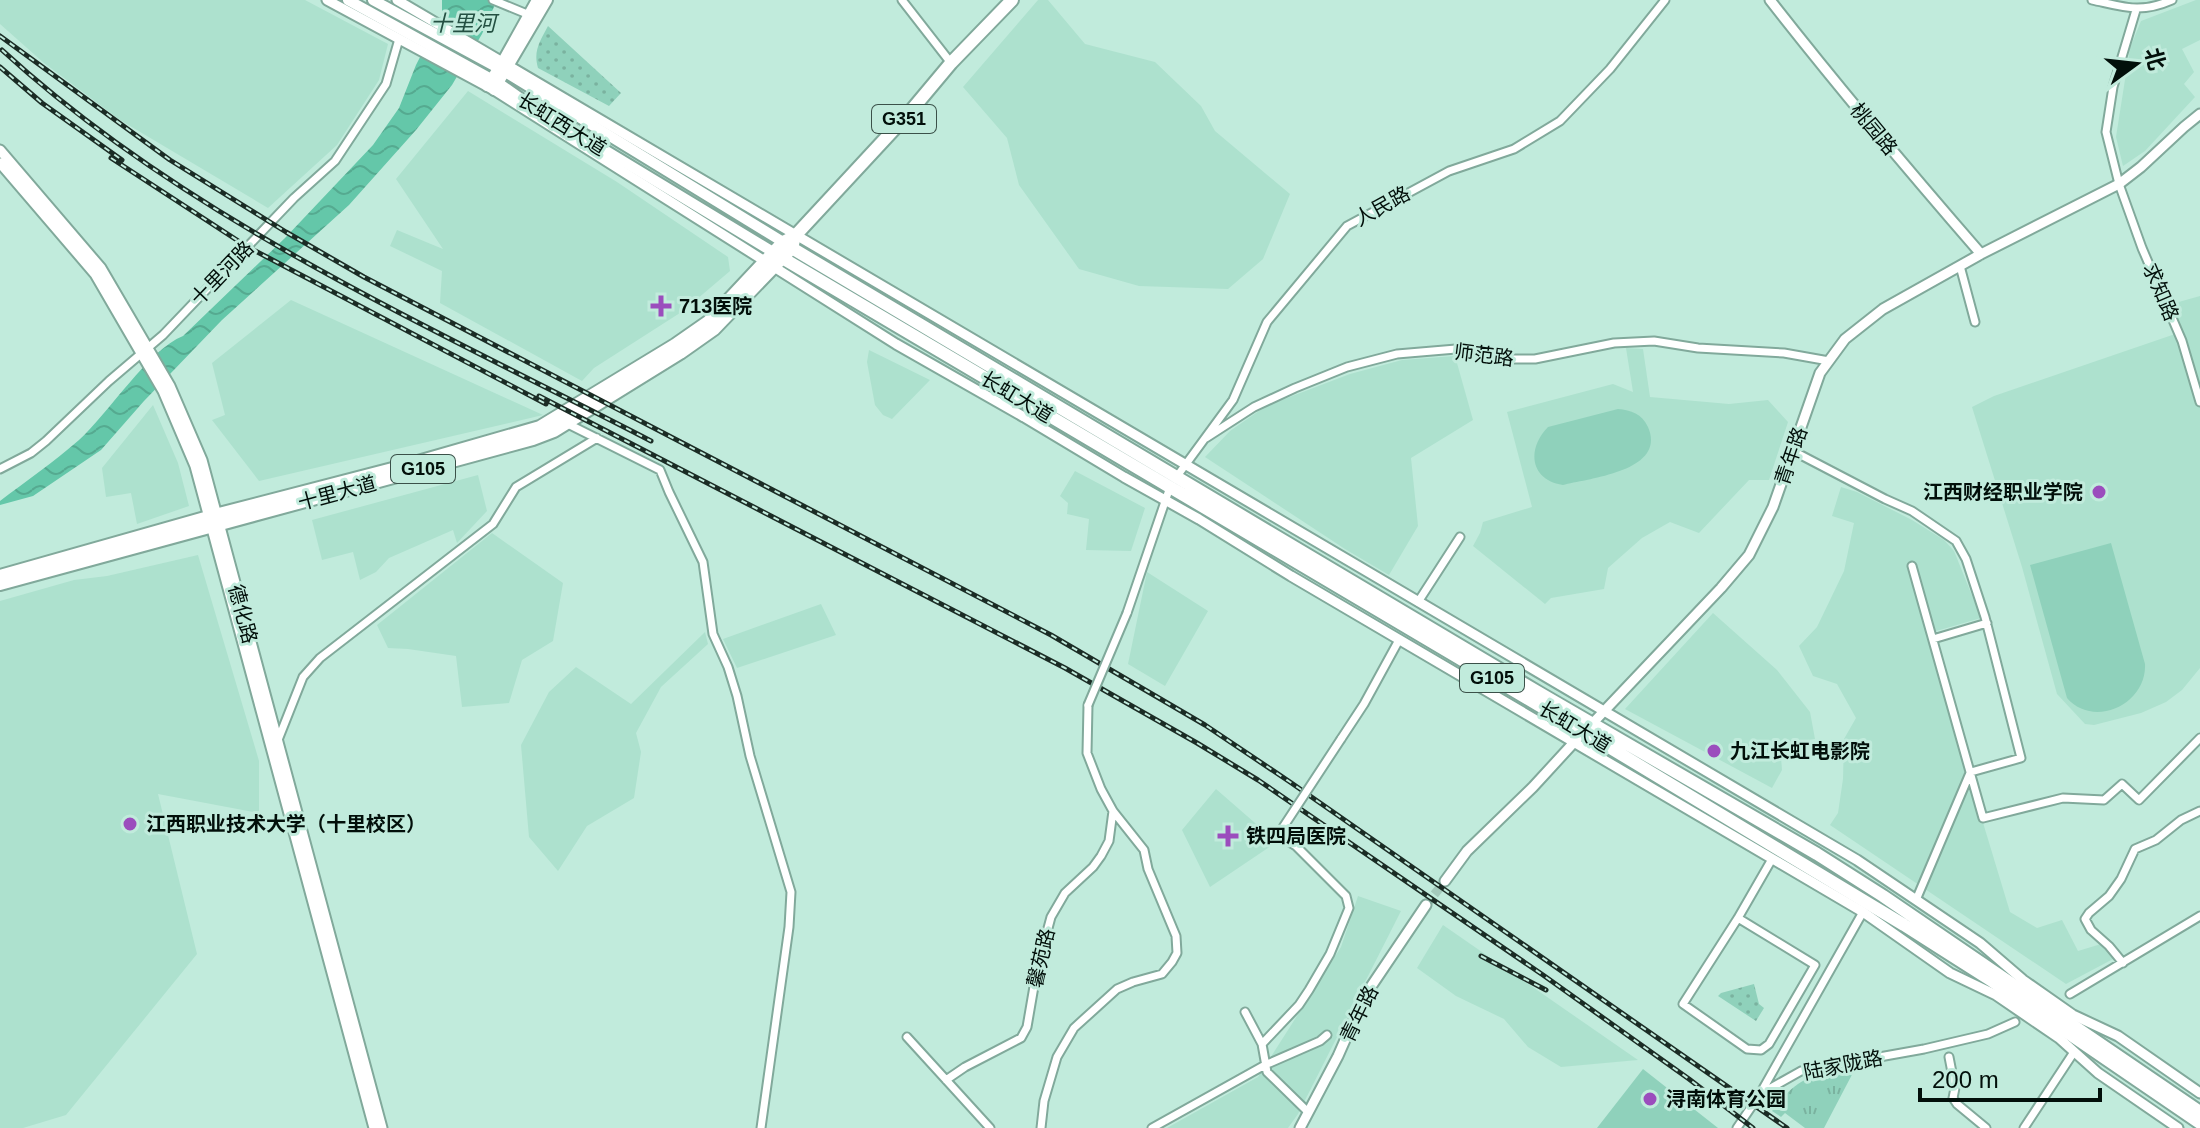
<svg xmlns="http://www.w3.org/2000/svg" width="2200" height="1128" font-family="Arial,'Noto Sans SC',sans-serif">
<defs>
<pattern id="grass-dots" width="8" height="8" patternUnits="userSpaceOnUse" patternTransform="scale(2)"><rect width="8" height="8" fill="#8fd1bb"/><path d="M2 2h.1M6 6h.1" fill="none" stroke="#7ab29f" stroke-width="1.8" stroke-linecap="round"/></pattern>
<pattern id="park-tufts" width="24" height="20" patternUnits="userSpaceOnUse" patternTransform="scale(2)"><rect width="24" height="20" fill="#8fd1bb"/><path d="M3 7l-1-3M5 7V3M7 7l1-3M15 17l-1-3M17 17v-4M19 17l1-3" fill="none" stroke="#7ab29f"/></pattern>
<pattern id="water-waves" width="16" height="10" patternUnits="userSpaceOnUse" patternTransform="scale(2)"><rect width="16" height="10" fill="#64c7a9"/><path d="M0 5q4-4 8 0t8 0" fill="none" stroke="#55aa90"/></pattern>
</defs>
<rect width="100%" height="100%" fill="#c1ebdc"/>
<path fill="#ade1ce" d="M0,0H305L388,44L379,80L337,145L268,208L120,120L44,63L0,24Z
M1038,0H1048L1085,44L1155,62L1201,106L1215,131L1290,194L1263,259L1228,289L1139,286L1079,269L1019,185L1007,138L963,87Z
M2196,0H2200V40L2182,49L2194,72L2184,84L2195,97L2145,151L2123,166L2116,137L2130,48L2141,21Z
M468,91L617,182L728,257L730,271L683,311L594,368L582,381L440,303L442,271L390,246L397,230L443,249L396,179Z
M2200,296V668L2182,690L2166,702L2141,713L2094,725L2085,724L2057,694L2022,567L1972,407L1994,396L2181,332L2168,305Z
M291,300L543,415L259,481L212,420L225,415L212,363Z
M1626,348L1643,349L1650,397L1729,404L1768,400L1788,422L1769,480H1749L1699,533L1670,522L1642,538L1608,568L1604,589L1551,598L1545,604L1473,546L1480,533L1483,522L1532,507L1507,412L1613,384L1633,392Z
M869,350L930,380L892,419L883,415L875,405L867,362Z
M1455,356L1473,420L1411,458L1418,526L1389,575L1345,549L1205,457L1230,431L1266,406L1350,374L1402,360Z
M153,405L178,463L189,506L137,524L131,493L106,497L102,468Z
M1075,471L1145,508L1131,551L1086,550L1089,519L1067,514L1068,503L1060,496Z
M478,475L487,511L457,543L453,530L389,558L376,572L360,580L353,552L322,560L312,520Z
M1841,487L1857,492L1912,520L1944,540L1954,551L1981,618L1926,634L2010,912L2037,928L2062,920L2078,951L2101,944L2113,959L2066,984L1830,825L1838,813L1843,779L1844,739L1856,718L1837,684L1813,676L1799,646L1817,627L1844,571L1854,523L1832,516Z
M492,533L563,583L553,641L522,660L509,703L462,707L456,656L408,649L388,648L377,625Z
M198,555L259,761V813L158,794L197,954L66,1115L23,1128H0V601L74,580L107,576Z
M1147,572L1208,611L1165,686L1128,664Z
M821,604L836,635L737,668L723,639Z
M1713,613L1777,670L1810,712L1815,739L1780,744L1782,770L1772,788L1625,709Z
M705,632L708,644L661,687L636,733L641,752L634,798L587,826L558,871L529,837L521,745L549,692L576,667L631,704Z
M1216,789L1277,842L1210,887L1182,830Z
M1358,896L1401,911L1298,1114L1288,1128H1167L1258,1077L1341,947Z
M1443,925L1638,1060L1561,1067L1528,1047L1504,1019L1456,996L1417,968Z"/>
<path fill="url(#grass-dots)" d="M548,26L621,93L609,106L538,68C533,51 540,41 548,26Z
M1754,984L1759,1004L1764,1008L1756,1021L1718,996L1721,993Z"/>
<path fill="url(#park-tufts)" d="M1856,1067L1824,1128H1805L1785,1113L1781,1117L1772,1111C1799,1075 1813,1075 1856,1067Z"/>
<path fill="#8fd1bb" d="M1618,409C1631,410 1642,414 1648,427C1667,471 1590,478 1563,485C1529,480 1527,448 1548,427Z
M2111,543L2145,664C2147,704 2094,729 2067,698L2030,565Z
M1643,1069L1718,1128H1597Z"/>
<path fill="url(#water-waves)" d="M442,0H497L482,34L452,85L416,130L349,205L222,320L144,401L101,450L33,496L0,505V501C26,481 54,462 79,440C108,414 149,349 183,336L285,238L373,145L399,108L416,65L442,14Z"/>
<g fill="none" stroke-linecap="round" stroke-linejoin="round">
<path stroke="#a4cabc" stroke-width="9" stroke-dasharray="9 4.5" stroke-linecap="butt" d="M1426,905L1445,881"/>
<g stroke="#81a99b" stroke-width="11">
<path id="street" d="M493,0L532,16
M902,0L951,63
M2092,0C2124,7 2140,14 2172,0
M2136,10L2113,87L2106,132L2119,184L2142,248L2182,341L2200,402
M1960,266L1975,322
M566,423L660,470L669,492L703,562L713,634L728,667L737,696L750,756L791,892L789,927L761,1128
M1206,438L1254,407L1295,388L1347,367L1397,354L1456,349L1474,351L1507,359H1535L1614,343L1654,341L1698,348L1784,353L1829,361
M1793,451L1885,499L1912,511L1956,541L1966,559L1985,617L2021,758L1971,772
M0,469L31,453L46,441L109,381L163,335L294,198L335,161L386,84L399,39
M1175,479L1233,400L1267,322L1347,226L1449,171L1514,149L1560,121L1610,69L1665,0
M1912,566L1983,818L2063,798L2104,800L2122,784L2139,800L2200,738
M1418,602L1460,537
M1127,613L1170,487
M1933,639L1987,623
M1341,739L1364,704L1399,640
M278,740L303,677L320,658L493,524L516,487L597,438
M1916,900L1970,773
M1738,918L1815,965L1769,1044L1761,1050L1747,1049L1683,1004L1738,918L1772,859
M2123,963L2109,946L2091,930L2085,919L2089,913L2109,896L2121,879L2135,849L2156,840L2181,820L2200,811
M2070,994L2200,916
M1245,1012L1262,1044L1267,1072L1308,1112
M907,1037L990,1128
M1262,1044L1299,1005L1309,990L1330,954L1349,908L1346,896L1296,846L1278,835
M1949,1057L1955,1088L1953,1098L1957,1104L1986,1128
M946,1080L965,1067L1021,1038L1027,1027L1037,969L1051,917L1065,893L1093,867L1101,856L1109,841L1113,811
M1760,1094L1801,1071L1924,1049L1988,1034L2015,1022
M1041,1128L1044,1101L1057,1057L1074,1028L1117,989L1133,982L1162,974L1172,962L1177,953L1176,936L1148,869L1144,850L1113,811L1101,789L1087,753L1088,705
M1152,1128L1265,1065L1320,1041L1327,1035
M1737,1128L1760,1094L1863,912
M2024,1128L2074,1052"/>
</g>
<g stroke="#81a99b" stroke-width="13">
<path id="secondary" d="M327,0L494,90L896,344L1024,417L1124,477L1199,519L1291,576L1863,912L1950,973L1996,995L2059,1038L2098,1073L2178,1128
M397,0L1857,860L1980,943L2023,980L2073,1015L2118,1036L2200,1093
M1770,0C1838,87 1909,171 1981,254
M0,150L101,268L170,386L202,460L382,1128
M0,163L95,274L163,391L195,466L374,1128
M1589,727L1721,588L1749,555L1773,507L1820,373L1845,339L1883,309L1981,254L2119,184L2141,167L2184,127L2200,114
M1445,881L1467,851L1533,787L1578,738
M1300,1128L1338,1056L1364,997L1426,905"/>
</g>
<g stroke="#81a99b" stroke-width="14">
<path id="primary" d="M348,0L500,84L527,103L773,252
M373,0L502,70L783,242
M487,86L503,61L537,0
M494,90L547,0"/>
</g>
<g stroke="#81a99b" stroke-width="16">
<path id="highway" d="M795,236L910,112L951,63L1012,0
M785,244L1541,694L1817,854L1883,896L2200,1112
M779,256L1584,732L1904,925L1992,981L2200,1123
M0,576L219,514L404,466L540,427L675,345L708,322L783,242L795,236L792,248L714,329L680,353L554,431L533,439L0,584"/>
</g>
<use href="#street" stroke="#fff" stroke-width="7"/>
<use href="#secondary" stroke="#fff" stroke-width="9"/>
<use href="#primary" stroke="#fff" stroke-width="10"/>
<use href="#highway" stroke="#fff" stroke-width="12"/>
<g stroke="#1b2c25" stroke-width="5">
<path id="rail" d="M0,36L170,160L286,232L364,277L1051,635L1205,725L1290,782L1787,1128
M2,50C186,219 431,327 651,441
M0,67L42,103L122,160
M111,158L246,246L546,404
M539,396L1065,668L1197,743L1258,780L1543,975L1689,1079L1753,1128
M1481,956L1546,990"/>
</g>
<use href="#rail" stroke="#c1ebdc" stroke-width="2" stroke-dasharray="6" stroke-linecap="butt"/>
<g stroke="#81a99b" stroke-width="11" stroke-linecap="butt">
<path id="street-bridge" d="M1088,705L1127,613
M1278,835L1341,739"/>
</g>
<use href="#street-bridge" stroke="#fff" stroke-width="7"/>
</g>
<g fill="#9b4dbd" stroke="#c1ebdc" stroke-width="3">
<path d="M657 294h8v8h8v8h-8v8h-8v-8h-8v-8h8z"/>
<circle cx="2099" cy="492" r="8"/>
<circle cx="1714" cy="751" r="8"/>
<circle cx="130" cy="824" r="8"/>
<path d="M1224 824h8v8h8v8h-8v8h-8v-8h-8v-8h8z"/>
<circle cx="1650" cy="1099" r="8"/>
</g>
<g text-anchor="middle" stroke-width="6" stroke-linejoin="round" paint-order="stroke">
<g fill="#c1ebdc" stroke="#3b5149" stroke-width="2">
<rect x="872" y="105" width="64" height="28" rx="6"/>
<rect x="391" y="455" width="64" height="28" rx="6"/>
<rect x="1460" y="664" width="64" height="28" rx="6"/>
</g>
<g font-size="18" font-weight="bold" fill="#020f0a">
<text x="904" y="125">G351</text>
<text x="423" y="475">G105</text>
<text x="1492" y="684">G105</text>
</g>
<g font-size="20" fill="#020f0a" stroke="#c1ebdc">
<text transform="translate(562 124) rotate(32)" y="7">长虹西大道</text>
<text transform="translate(1874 129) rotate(50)" y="7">桃园路</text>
<text transform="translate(1382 206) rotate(-29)" y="7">人民路</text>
<text transform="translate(222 273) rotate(-46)" y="7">十里河路</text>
<text transform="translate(2161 292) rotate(67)" y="7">求知路</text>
<text transform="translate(1484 355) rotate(7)" y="7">师范路</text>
<text transform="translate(1017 397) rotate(31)" y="7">长虹大道</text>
<text transform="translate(1791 456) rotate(-71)" y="7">青年路</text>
<text transform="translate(337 493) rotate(-15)" y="7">十里大道</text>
<text transform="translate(243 614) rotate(75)" y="7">德化路</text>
<text transform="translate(1575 727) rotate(31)" y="7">长虹大道</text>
<text transform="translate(1041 958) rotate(-77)" y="7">馨苑路</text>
<text transform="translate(1359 1014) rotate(-64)" y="7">青年路</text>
<text transform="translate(1843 1065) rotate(-11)" y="7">陆家陇路</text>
</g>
<g font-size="20" font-weight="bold" fill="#020f0a" stroke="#c1ebdc" text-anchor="start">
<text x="679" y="313">713医院</text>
<text x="2083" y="499" text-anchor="end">江西财经职业学院</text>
<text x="1730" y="758">九江长虹电影院</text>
<text x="146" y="831">江西职业技术大学（十里校区）</text>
<text x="1246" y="843">铁四局医院</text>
<text x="1666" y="1106">浔南体育公园</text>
</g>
<g font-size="22" font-style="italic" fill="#245042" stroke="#c1ebdc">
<text x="463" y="31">十里河</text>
</g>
</g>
<g transform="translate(2136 64) rotate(75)" stroke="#c1ebdc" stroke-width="6" paint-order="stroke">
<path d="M0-6L14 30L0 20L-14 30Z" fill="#020f0a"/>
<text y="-12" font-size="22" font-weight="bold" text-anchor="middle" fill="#020f0a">北</text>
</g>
<path d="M1920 1088v12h180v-12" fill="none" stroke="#020f0a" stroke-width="4"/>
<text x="1932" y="1088" font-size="24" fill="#020f0a" stroke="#c1ebdc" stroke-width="6" paint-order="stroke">200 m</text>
</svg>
